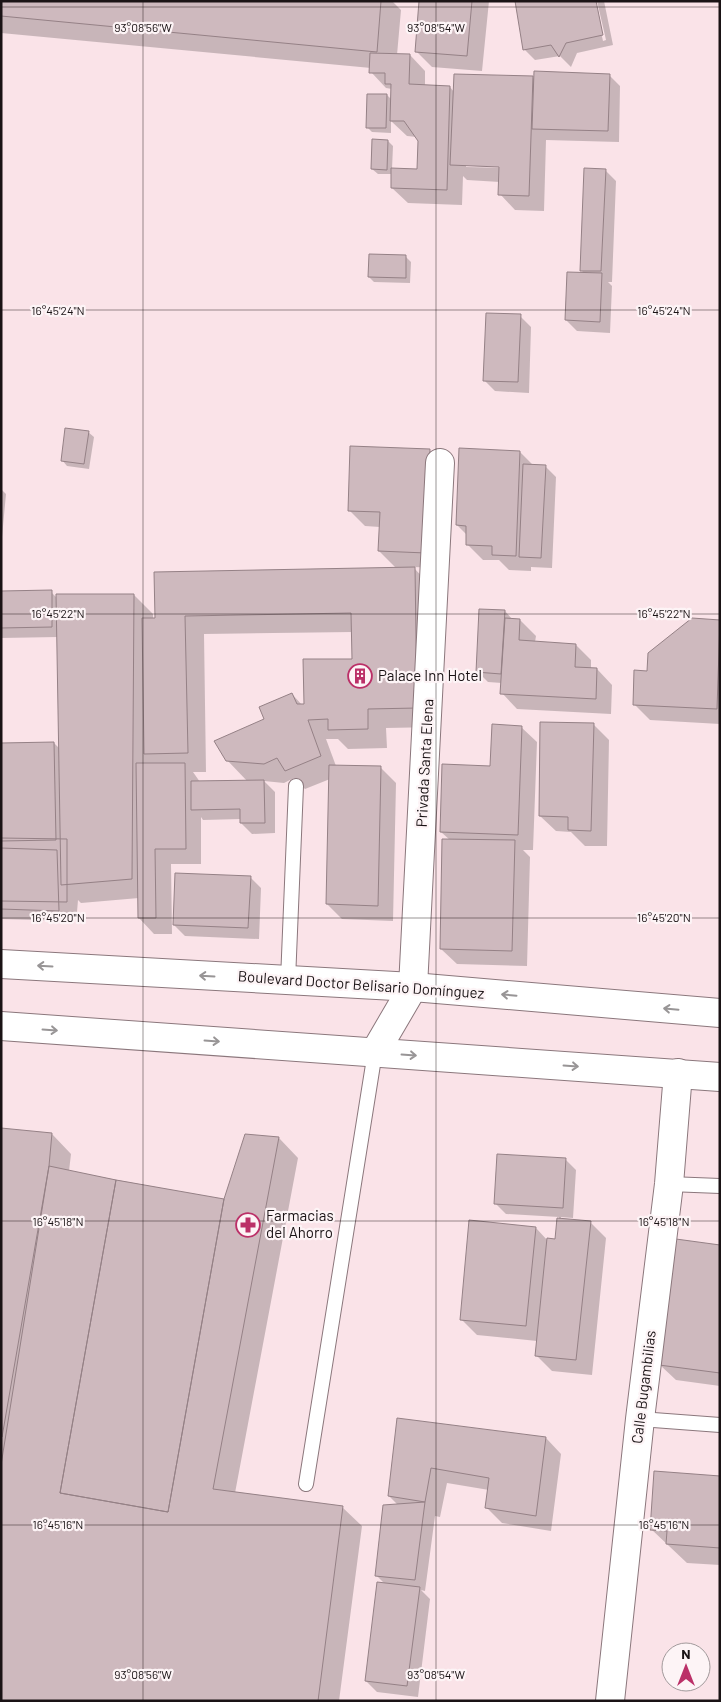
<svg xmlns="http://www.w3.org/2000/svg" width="721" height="1702" font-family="Barlow,sans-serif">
<rect width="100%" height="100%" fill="#fae3e8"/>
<path fill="#0003" fill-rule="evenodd" d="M1,1H392L401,10L397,55H410L425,71V86L450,87L454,92L532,77L535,80L609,75L620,86L619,142L546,140L544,211L515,210L500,194V182L467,180L463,176L462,205L408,203L392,188V174H378L372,169L388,141L393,146L392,169L418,170L419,140L417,137L407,136L391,121V133L372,132L367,127L387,95L392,100V89L386,88L371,72V68L1,33ZM466,164L506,166V168L466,167Z
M421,1H489L482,71L432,67L416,51Z
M594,1L603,41L606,40L597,1H604L613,45L577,53L571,67L560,56L535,60L524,49Z
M605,170L616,181L612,282H608L612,286L610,333L577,331L566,320L585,274L581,270Z
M406,257L411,262L410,283L374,282L369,277Z
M520,316L531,327L529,393L495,391L484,380Z
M88,432L94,437L89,469L67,466L62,460Z
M430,451L445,466L441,568L413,567L433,588L436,727L386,728L387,748L348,749L338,739H326L336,766L380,767L396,783L393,921L342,919L327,904L330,779L305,789L294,778L284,783L264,781L275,792V833L252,834L241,823V819L203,820L201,817V864H171L172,934H154L139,918V898L81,903L78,900L77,912H69L70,921L1,919V744L54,743L60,749L58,637L1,638V592H51L57,598L134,595L153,614V619L397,569L379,551L380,527L365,526L349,510ZM353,632V660L305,705H302L292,694L227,760L248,782H200L193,772H206L204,634Z
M520,452L533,465L545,466L556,477L552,568L531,567V571L509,570L499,560H483L467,544V535L457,525Z
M1,489L6,494L2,537H1Z
M505,611L513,620H520L536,636L535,642L576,645L591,660V669H597L612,685L611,714L517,709L502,693V683L488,682L477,671Z
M720,621V724L650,720L634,704L648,672Z
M593,724L609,740L607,846H585L571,832L556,831L540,816Z
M521,727L537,742L533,850H523L530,857L527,966L457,964L441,949L450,840L441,832Z
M250,877L261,888L259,939L185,936L174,925Z
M1,1129L52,1134L71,1154L69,1171L225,1200L279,1138L298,1158L235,1493L342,1507L362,1526L339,1701H1Z
M565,1159L576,1170L573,1218L561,1217V1220L590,1222L606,1238L592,1375L552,1371L536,1355L537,1341L477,1335L461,1319L536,1228L548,1241L556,1240L559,1217L506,1214L495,1203Z
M720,1246V1386L676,1380L660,1365Z
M398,1419L546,1438L561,1454L551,1531L502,1523L486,1507L489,1490L447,1483L440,1517L435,1516L425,1591L421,1590L430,1599L418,1697L377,1692L366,1681L385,1584L376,1575L398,1505L389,1496Z
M720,1477V1565L687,1563L651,1529Z"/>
<path fill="#ceb9be" stroke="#958186" d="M1,1H381L377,52L1,16Z
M419,1H472L467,56L415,52Z
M515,1H596L603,35L566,43L559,57L551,45L523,50Z
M370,53L410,54L409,84L450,86L447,190L391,188V168L417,169L418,141L404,121H390L391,84H385V73H369Z
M534,71L610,74L608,131L532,129Z
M454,74L533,76L529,196L498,195L499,167L450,165Z
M367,94H387L386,128H366Z
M372,139L388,140L387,170L371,169Z
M584,168L606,169L601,271H580Z
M369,254L406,255V278L368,277Z
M567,272L602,273L600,322L565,320Z
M486,313L521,314L518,382L483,381Z
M65,428L89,431L84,464L61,461Z
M350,446L430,449L426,553L378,551L380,512L348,511Z
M459,448L520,451L516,556L492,555V546L466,545V526L456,525Z
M523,464L546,465L541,558L519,557Z
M415,567L417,708L368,709V729L328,730V719L308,720L321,756L285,771L277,758L264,764L226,761L214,741L264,719L259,707L292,693L297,704H304L303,659H352L351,613L185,616L188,753L144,754L142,618H155L154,572Z
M52,590V627L1,628V591Z
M56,594H134L132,879L61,885Z
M479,609L505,610L501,674L476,672Z
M505,618L520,619L519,640L576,644L575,667L597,668L596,699L500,694Z
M692,618L720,620L717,709L633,705L634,670L647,671L648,653Z
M540,722L594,723L591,831L568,830V817L539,816Z
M492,724L522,726L518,835L440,832L442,764L490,766Z
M54,742L56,840L1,841V743Z
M136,763H185L186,849H155L156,918H138Z
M329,765L381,766L378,906L326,904Z
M264,780L265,823H240V809L191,810V781Z
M1,838L67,839V902L1,901Z
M442,839L515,840L512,951L440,949Z
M1,848L57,850L59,911L1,909Z
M175,873L251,876L248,928L173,925Z
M1,1128L52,1133L49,1166L2,1437Z
M245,1134L279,1137L213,1489L343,1506L318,1701H1V1465L49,1166L116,1180L60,1493L168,1512L224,1199Z
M497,1154L566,1158L563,1208L494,1204Z
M116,1180L224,1199L168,1512L60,1493Z
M557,1218L591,1221L576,1360L535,1356L547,1238L555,1239Z
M469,1220L536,1227L526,1326L460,1320Z
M676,1239L720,1245V1373L659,1365Z
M397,1418L546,1437L536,1516L485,1508L489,1478L431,1468L425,1502L388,1496Z
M654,1471L720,1476V1548L666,1544L667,1531L650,1530Z
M425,1502L415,1580L375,1576L383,1505Z
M377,1582L420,1587L407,1686L365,1681Z"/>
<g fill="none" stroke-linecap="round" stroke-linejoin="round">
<g stroke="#8b777c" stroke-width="16">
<path id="service" d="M288,980L296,786
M669,1184L720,1186
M640,1419L720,1425
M306,1484L375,1052"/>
</g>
<g stroke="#8b777c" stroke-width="30">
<path id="minor" d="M375,1052L413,987L440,463
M610,1701L640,1419L669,1184L678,1073"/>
</g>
<g stroke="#8b777c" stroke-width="30">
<path id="primary" d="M1,964L413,987L720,1013
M1,1026L720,1077"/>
</g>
<use href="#service" stroke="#fff" stroke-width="14"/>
<use href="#minor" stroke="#fff" stroke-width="28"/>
<use href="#primary" stroke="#fff" stroke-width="28"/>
</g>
<defs><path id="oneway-shaft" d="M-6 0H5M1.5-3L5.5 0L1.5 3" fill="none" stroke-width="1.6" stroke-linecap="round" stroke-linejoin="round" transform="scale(1.25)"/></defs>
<g stroke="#989596">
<use href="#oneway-shaft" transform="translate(45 966) rotate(-177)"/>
<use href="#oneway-shaft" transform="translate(207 976) rotate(-177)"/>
<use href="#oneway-shaft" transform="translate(509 995) rotate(-175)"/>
<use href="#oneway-shaft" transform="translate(671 1009) rotate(-175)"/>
<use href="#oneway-shaft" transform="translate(50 1030) rotate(4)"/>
<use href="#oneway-shaft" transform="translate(212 1041) rotate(4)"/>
<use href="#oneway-shaft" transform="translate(409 1055) rotate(4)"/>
<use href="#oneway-shaft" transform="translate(571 1066) rotate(4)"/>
</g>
<path fill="none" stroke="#1a1315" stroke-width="1" stroke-opacity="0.45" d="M143,1V1701M436,1V1701M1,7H720M1,310H720M1,614H720M1,918H720M1,1221H720M1,1525H720"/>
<defs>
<g id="building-ring" transform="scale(1.25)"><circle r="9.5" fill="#fdf4f6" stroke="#bb3068" stroke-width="1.5"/><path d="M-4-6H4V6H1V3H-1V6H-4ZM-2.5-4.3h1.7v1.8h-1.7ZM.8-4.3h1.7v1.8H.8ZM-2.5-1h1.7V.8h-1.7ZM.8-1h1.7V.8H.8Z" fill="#bb3068"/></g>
<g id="pharmacy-ring" transform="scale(1.25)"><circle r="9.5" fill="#fdf4f6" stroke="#bb3068" stroke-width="1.5"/><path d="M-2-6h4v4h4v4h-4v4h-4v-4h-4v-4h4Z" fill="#bb3068"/></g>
</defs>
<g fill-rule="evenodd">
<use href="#building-ring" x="360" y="676"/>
<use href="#pharmacy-ring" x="248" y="1225"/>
</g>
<g text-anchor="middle" stroke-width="4.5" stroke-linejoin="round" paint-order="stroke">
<g font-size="15" fill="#1a1315" stroke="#fdf4f6" text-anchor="start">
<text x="378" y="681">Palace Inn Hotel</text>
<text x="266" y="1221">Farmacias<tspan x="266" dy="17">del Ahorro</tspan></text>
</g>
<g font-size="15" fill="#1a1315" stroke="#fdf4f6">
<text transform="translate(425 763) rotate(-87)" y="5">Privada Santa Elena</text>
<text transform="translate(361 985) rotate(4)" y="5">Boulevard Doctor Belisario Domínguez</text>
<text transform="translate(644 1387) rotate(-83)" y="5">Calle Bugambilias</text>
</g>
</g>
<g font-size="12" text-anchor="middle" fill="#1a1315" stroke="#fdf4f6" stroke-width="4.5" stroke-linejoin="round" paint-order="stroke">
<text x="143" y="32">93°08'56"W</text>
<text x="436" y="32">93°08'54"W</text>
<text x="58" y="315">16°45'24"N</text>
<text x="664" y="315">16°45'24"N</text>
<text x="58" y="618">16°45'22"N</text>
<text x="664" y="618">16°45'22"N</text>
<text x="58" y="922">16°45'20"N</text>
<text x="664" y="922">16°45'20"N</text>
<text x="58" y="1226">16°45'18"N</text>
<text x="664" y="1226">16°45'18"N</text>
<text x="58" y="1529">16°45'16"N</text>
<text x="664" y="1529">16°45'16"N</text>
<text x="143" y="1679">93°08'56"W</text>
<text x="436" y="1679">93°08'54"W</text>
</g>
<rect width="721" height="1702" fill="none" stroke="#1a1315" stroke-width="5"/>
<g transform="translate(686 1667)"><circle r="24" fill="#fdf4f6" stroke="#a29a9c"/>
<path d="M0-4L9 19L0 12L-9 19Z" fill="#bb3068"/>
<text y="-8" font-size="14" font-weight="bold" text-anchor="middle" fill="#1a1315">N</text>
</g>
</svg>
